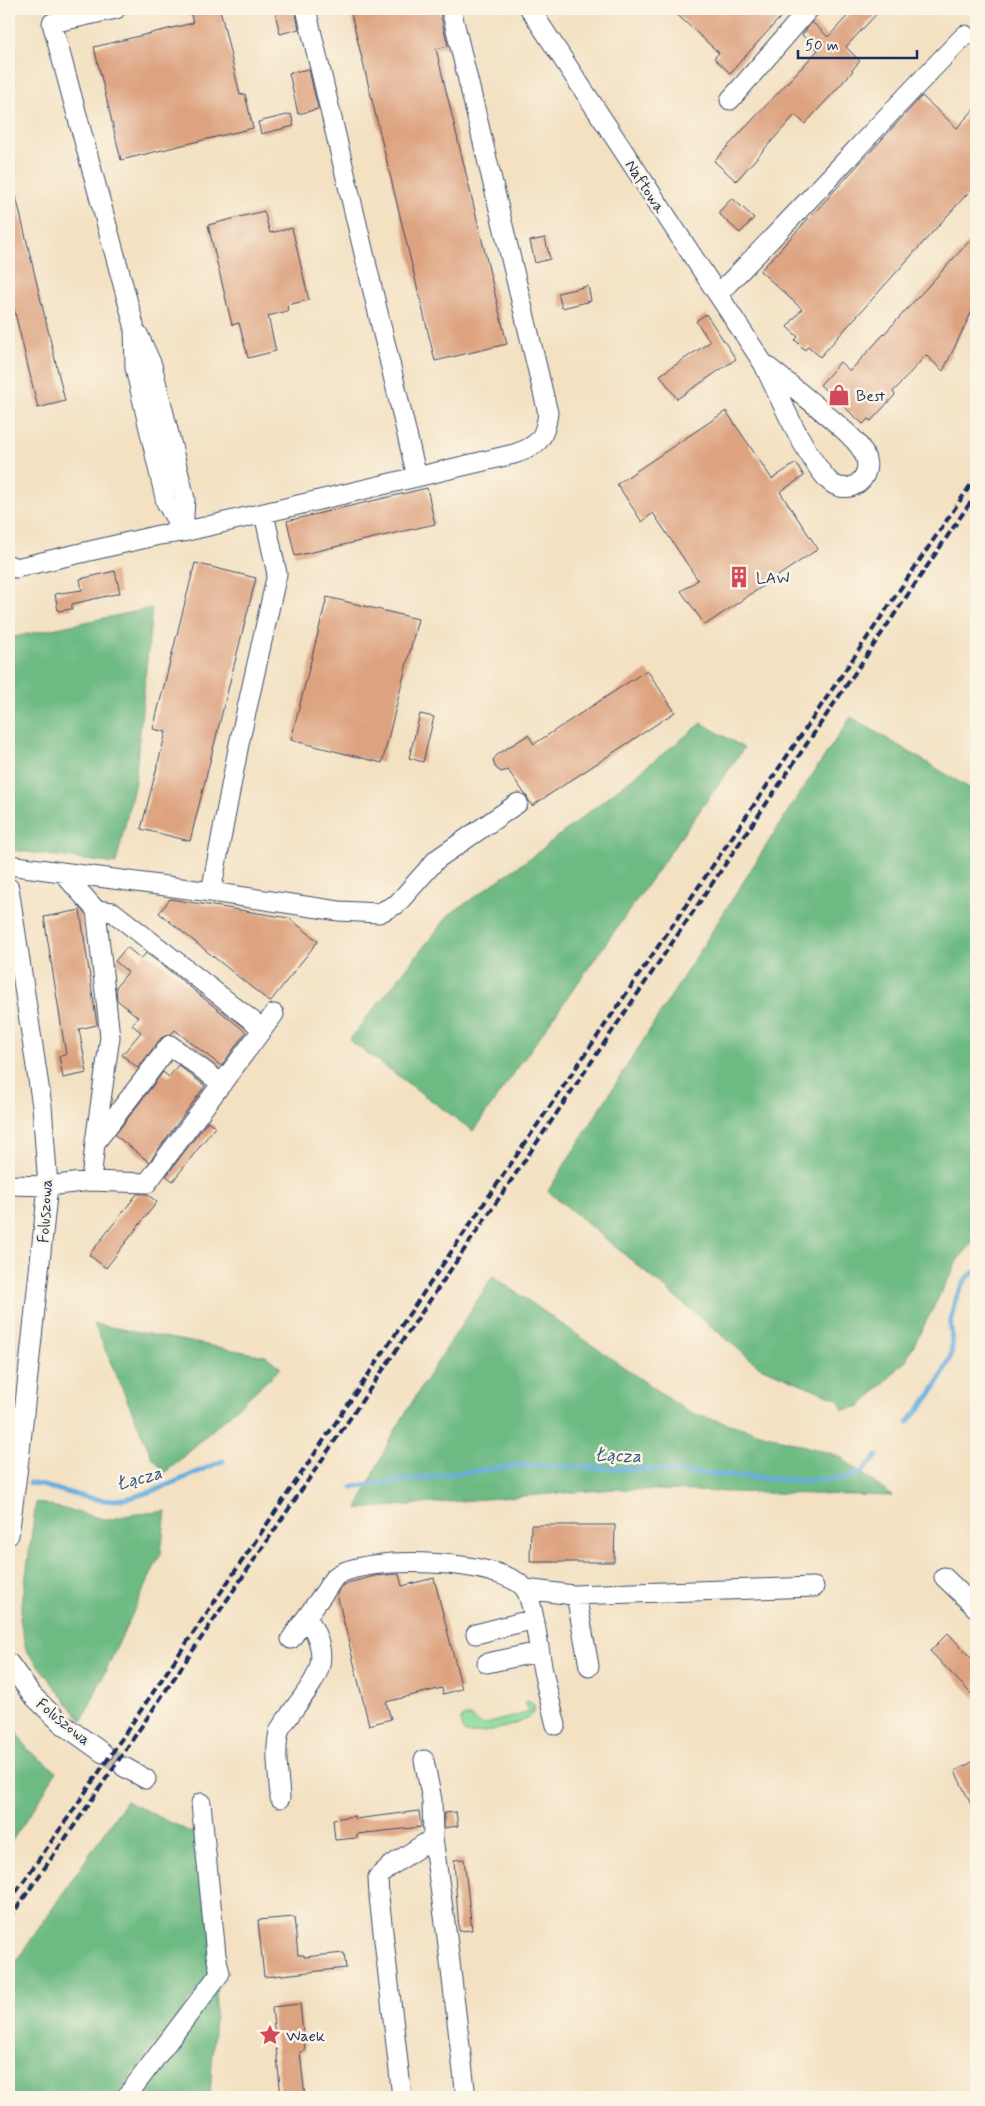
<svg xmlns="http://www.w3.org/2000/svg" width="985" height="2106" font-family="Mynerve,sans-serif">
<rect width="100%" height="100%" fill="#fcf5e5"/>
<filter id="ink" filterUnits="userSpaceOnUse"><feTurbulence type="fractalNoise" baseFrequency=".02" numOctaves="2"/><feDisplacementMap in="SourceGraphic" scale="10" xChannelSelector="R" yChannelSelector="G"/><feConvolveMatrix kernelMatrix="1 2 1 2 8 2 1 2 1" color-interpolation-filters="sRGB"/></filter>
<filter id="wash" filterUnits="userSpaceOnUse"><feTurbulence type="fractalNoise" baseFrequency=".0096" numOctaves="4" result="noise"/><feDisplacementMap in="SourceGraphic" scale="20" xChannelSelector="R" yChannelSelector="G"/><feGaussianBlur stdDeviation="1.12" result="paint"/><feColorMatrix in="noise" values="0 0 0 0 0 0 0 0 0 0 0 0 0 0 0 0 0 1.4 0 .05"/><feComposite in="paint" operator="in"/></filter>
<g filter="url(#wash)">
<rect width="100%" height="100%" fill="#f3e1c2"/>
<path fill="#87da9b" stroke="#51847c" d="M528,1701L534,1705C539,1724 486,1731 472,1734L465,1733L461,1727V1720L463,1717H471L482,1725L530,1712L524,1703Z"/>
<path fill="#6dba83" stroke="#447470" d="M152,608L135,782L116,864L12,850L9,804V638Z
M851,717L976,792V1240L959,1258L905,1362L861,1406L843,1410L838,1399L760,1367L548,1191L790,808Z
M702,723L744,748L473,1131L349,1040L450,914L533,856Z
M493,1276L688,1412L839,1456L892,1496L615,1489L357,1509L390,1439L422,1386Z
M94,1324L266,1356L281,1368L165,1473L152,1457Z
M36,1502L108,1520L129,1515L166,1511L161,1553L82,1721L26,1650L20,1619Z
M9,1718L28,1750L56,1771L41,1798L9,1845Z
M126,1801L203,1838L216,1967L115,2097H9V1972Z
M217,1982L210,2097H126Z"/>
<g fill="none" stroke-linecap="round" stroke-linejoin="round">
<path stroke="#67aede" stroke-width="5" d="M908,1422C927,1401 941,1382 951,1355C954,1344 950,1331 951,1320C953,1303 961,1280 976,1271
M30,1483C54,1487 77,1497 102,1500C138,1504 189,1474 223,1461
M352,1487L522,1465L657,1470L804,1481L845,1478L863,1471L877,1456"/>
</g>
<g id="blocks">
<path fill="#dda380" d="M198,9H220L240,95L245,94L253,128L121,160L94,47L193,23L190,11Z
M274,9H295L299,29L280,34Z
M350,9H439L448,46L436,49L507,344L435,361Z
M671,9H788L730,73L714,58L719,53Z
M854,9H881L846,47L860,61L852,70L853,71L805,124L795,115L736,181L714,161L818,50L802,35L812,22L828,37Z
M309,69L318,109L298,114L289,73Z
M922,96L957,128L976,107V184L820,357L808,346L805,350L795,340L798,337L787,327L802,309L760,271Z
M291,114L294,126L261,134L258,122Z
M14,188L65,401L38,408L9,288V189Z
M732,198L754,218L740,233L718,213Z
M264,211L270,233L292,228L309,300L287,305L288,311L268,316L276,351L248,358L239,323L232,325L208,225Z
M976,234V303L943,371L926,355L893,392L895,395L871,421L868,419L863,424L820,385L840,362L850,371Z
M545,238L550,259L535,263L530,241Z
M588,286L591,301L562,308L558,293Z
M706,314L736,359L677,399L660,375L710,342L696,321Z
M726,411L772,479L796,463L804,476L780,492L818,549L705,625L681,591L698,580L653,513L642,522L617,484Z
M427,488L435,524L295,556L287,521Z
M195,563L256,578L190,841L141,829L166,732L153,729Z
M115,571L120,593L72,604V609L58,611L55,594L82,590L80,579Z
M327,597L418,619L382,763L291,740Z
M647,670L675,712L532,806L527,797L508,770L501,772L495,767L493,760L498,754L528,735L534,744Z
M420,714L434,717L423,762L409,758Z
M170,899L289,918L318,941L270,1002L159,913Z
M80,910L97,1025L79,1029L87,1073L63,1078L59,1056L66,1055L44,917Z
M127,947L141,959L146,953L160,963L246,1032L221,1066L175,1030L171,1034L161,1038L138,1068L122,1055L141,1032L132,1025L138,1017L117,1000L116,987L128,972L115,961Z
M178,1065L205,1086L149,1162L115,1135L163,1072L169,1077Z
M208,1121L215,1127L173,1181L166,1176Z
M137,1194H147L157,1202L106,1268L89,1255Z
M531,1525H615L614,1562H530Z
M399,1574L402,1586L434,1578L462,1689L443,1694L442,1688L386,1702L391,1719L369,1725L337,1594L342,1586L351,1582L375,1576Z
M948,1633L976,1663V1699L930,1651Z
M976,1760V1815L955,1771Z
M419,1811L421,1827L357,1834V1838L335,1840L333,1819L355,1816V1819Z
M456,1812L458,1826L444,1828V1813Z
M464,1859L472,1930L459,1931L454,1860Z
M294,1917L298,1955H304V1957L344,1953L346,1968L264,1977L258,1920Z
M300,2004L305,2051L300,2052L305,2097H281L272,2007Z"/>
</g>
</g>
<g filter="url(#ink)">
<use href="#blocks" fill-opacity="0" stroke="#3b4a6d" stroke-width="1"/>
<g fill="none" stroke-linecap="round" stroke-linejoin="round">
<path stroke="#c8bdae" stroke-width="19" stroke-dasharray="19 9" stroke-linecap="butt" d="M103,1753L124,1767"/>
<g stroke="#3b4a6d" stroke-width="21">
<path id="minor" d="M116,9L52,23L134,325L135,368L166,502L183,532L514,454C539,446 545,438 548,413L451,9
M306,9L417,477
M530,9L763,363C780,398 802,450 827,479C846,500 876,479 864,454C858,441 846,432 836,423C812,402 788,383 763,363
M730,100L809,9
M718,294C802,209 882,120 965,35
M9,565L16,568L159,535L183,532L185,499L152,365L138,334
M9,865L211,892L339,911L379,913L397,904L437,859L518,803
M62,872L96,910L110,1037L95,1142
M9,888L42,1106L48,1186L20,1451L9,1535
M211,892L239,744L277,574L264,513
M96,910L113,912L263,1029
M222,1084L170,1045L95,1143L91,1181L147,1183L274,1014
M9,1185L48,1186L91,1181
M944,1577L976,1608
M525,1589L573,1595L814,1587
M576,1595L589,1666
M476,1634L534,1619
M291,1639C302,1623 313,1608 324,1593C328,1588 331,1581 335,1577C363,1554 503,1559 525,1589C533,1600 539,1649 542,1666C546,1686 551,1705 556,1725
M9,1663L32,1695L61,1723L103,1753
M487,1663L539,1652
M124,1767L146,1779
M280,1798C279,1777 274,1753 279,1732C280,1726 288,1719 291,1713C318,1676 334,1661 307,1617
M433,1838L447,1937L466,2097
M126,2097L220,1973L216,1955L201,1803
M402,2097L379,1897L378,1877L389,1867L433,1838L432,1800L424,1760"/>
</g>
<use href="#minor" stroke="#fff" stroke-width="19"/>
<path stroke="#1b2f5e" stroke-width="4" stroke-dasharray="8 4" stroke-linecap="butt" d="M9,1902L72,1812L976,477
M9,1919L76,1823L976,494"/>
</g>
</g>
<defs>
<g id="shop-bare" transform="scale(1.725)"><path d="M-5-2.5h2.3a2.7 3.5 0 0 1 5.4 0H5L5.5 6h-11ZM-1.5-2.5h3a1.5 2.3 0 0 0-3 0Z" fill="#d1495b" stroke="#fcf5e5" stroke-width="2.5" paint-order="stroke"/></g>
<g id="building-bare" transform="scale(1.725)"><path d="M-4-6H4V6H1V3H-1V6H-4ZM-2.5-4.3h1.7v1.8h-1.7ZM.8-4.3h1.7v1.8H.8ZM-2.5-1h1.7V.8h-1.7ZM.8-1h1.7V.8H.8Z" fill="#d1495b" stroke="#fcf5e5" stroke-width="2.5" paint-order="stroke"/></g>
<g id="sight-bare" transform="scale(1.725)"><path d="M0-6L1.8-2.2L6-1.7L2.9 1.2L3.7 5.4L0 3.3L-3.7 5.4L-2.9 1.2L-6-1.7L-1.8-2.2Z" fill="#d1495b" stroke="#fcf5e5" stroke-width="2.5" paint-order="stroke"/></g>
</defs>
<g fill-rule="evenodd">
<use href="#shop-bare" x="839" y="395"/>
<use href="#building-bare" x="739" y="577"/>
<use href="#sight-bare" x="270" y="2035"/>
</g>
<g text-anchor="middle" stroke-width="5" stroke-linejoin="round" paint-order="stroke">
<g font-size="16" fill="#1b2f5e" stroke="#fcf5e5">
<text transform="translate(646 186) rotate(57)" y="6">Naftowa</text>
<text transform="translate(44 1211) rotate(-87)" y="6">Foluszowa</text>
<text transform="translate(64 1721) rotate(39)" y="6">Foluszowa</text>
</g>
<g font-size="16" fill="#1b2f5e" stroke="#fcf5e5" text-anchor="start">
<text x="856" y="401">Best</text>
<text x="756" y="583">LAW</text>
<text x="286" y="2041">Waek</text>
</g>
<g font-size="18" font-style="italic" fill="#325584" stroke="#fcf5e5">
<text transform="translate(618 1455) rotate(2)" y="6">Łącza</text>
<text transform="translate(139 1478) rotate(-15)" y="6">Łącza</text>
</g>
</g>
<rect width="985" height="2106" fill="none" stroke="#fcf5e5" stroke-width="30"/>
<path d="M798 50v8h119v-8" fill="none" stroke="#1b2f5e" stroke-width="2.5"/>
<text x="805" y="50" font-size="15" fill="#1b2f5e" stroke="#fcf5e5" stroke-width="4" paint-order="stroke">50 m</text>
</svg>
